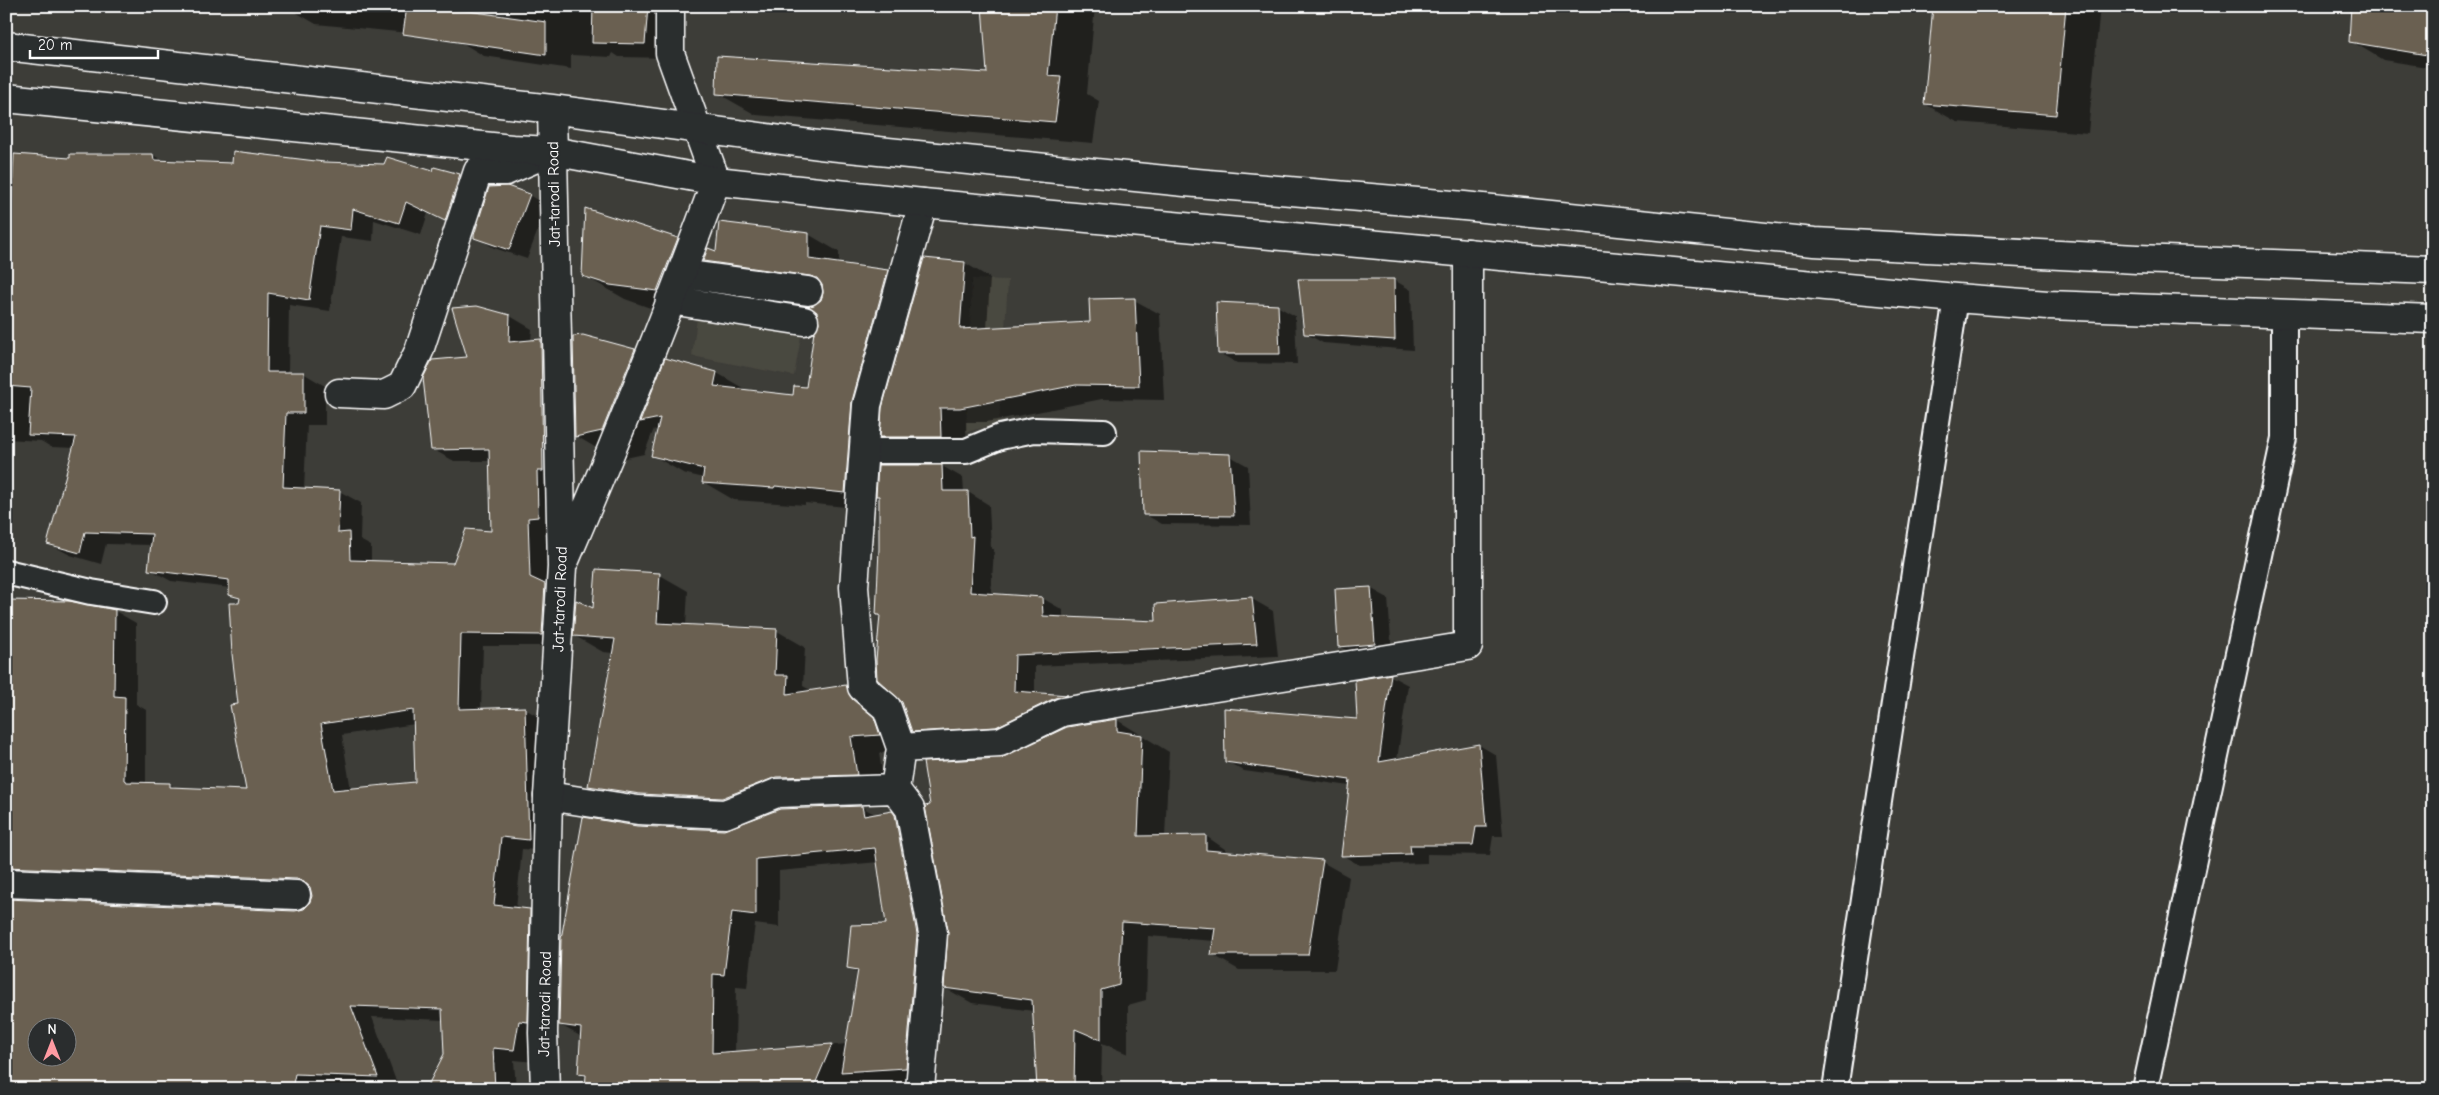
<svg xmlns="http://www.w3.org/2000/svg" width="2439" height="1095" font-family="'Comic Neue',sans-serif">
<rect width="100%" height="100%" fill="#3d3d38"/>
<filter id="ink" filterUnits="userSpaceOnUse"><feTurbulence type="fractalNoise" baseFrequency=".02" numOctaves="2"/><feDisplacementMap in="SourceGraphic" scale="10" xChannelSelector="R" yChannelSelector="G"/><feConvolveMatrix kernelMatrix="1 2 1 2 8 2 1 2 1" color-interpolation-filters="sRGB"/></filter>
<g filter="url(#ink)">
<path fill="#4a4840" d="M972,279L1008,280L999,424L966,432Z
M697,318L802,331L794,376L692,356Z"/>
<path fill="#0007" fill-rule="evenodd" d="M142,6H204L203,10Z
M291,6H674L670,58L619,57L613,53L611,57L571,55V69L484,56L459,41V38L316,24L290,9Z
M984,6H1095L1087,94L1099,101L1093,143L756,115L717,93L989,74Z
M1935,6H2100L2088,133L1957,122L1925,104Z
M2433,6V68L2383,60L2351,41Z
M153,155L165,162L233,164L324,163L434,173L435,168L460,176L481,188L467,232L428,213L421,235L374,220L373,241L341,237L330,311L289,305L288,373H303L325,386V425H307L304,490L339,491L361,503L360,540L371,546V562L454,565L492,533L490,461H454L432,449L468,358L477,307L510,316L532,329L531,341L541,340L562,353L563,646H483L481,710L525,709L546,721L550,851L522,849L516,909L530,910L551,923L535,1062L514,1060L516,1089H428L445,1054L444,1020L372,1017L399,1089H6V907L295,912L303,910L310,904L313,895L312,891L178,885L156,873L18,861L115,611L136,623V704L146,710V784H170L177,788L248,792L240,705L241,600L230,594V588L171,581L149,569L152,545L106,544L101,564L70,555L48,543L75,448L51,447L41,441L6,439V161ZM415,724L416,783L351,790L342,735ZM38,1028H68V1058H38Z
M529,195L547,206L527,259L494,248L476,237Z
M586,209L678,239L706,256L808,234L839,252V265L888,271L917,288L965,263L990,278L987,329L1091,323L1134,300L1160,314L1164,400L1102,399L987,422H966L967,451H907L881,436L879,466H942L963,478L964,492H968L989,505L991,548L994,550L991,595L1042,598L1063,610V618L1158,623L1252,599L1273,611L1278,656L1035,666V694L1067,696L1086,707L1018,738L934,743L913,731L881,617L877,614L880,496L877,495L876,510L805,503V505L734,500L703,482L704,478L683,473L652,455L658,432L654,429L644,454L617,460L576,436L583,336L635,351L663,367L717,373L748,391L794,396L807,388L821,323L824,290L735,278L717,268L699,315L653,309L625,299L583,275ZM714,380H716L713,392Z
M1394,280L1411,290L1413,350L1323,343L1305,333Z
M1277,306L1295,316L1297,364L1237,363L1219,353Z
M1230,456L1248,466L1251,525L1162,524L1144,514Z
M660,575L688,591L686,626L777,631L805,647L803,686L812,691L846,686L875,703L908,751L879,753L885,790L805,793L752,814L618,802L589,786L613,653L603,652L575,636L594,610Z
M1370,588L1388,598L1392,654L1357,657L1339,646Z
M1391,676L1408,685L1397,760L1479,745L1496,755L1503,836H1493L1490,855L1427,854V863L1359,865L1342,855L1350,786L1244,771L1226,761L1358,720L1356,681Z
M1117,720L1169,752L1165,837L1206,836L1232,854L1322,862L1349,877L1335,970H1239L1213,955L1215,941L1148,936L1146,1000L1128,1005V1054L1102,1043L1101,1089H1038L1034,1011L972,1003L945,988L950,930L932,806L1002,759Z
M862,807L876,815L892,813L915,826L928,1089H753L760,1051L847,1044L858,973L849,967L888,925L879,862L779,871V927L755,924L747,988L736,987L735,1054L695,1050L587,1078L579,1074L582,1037L560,1025L637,827L724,831Z"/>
<path fill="#6a6151" stroke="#fff" fill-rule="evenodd" d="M407,6H433L546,22V55L403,34Z
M593,6H648L645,44L592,43Z
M982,6H1055L1048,76L1061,77L1055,122L716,94L717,56L987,73Z
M1933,6H2066L2056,115L1924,104Z
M2351,6H2433V56L2349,42Z
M233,151L324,162L384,164L387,157L433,171L434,167L460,174L445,221L406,202L399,223L353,209L351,230L320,226L309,300L268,293L267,372H304V413H286L283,487L340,490L338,533L349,532L350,560L453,563L466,529L491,531L489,449L431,450L423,378L432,360L467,357L452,308L477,306L510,315L509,342L541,339L543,471H537L538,517L528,518L530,577L545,584L542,635L461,634L459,709L525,707L529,840L501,837L494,905L530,909L528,1022L519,1021L514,1050L493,1048L495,1089H426L444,1054L442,1009L351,1006L378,1077L295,1074L292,1089H6V899L295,911L304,909L309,904L312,896L310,887L304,882L297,879L6,867V600L70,601L115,610L114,696L125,697L124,780L127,782L170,783V787L246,790L230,705L238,704L232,654L229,603H239L240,598L229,595V580L148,570L152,534L85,532L80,553L47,544L76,437L28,435L31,388L6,386V255H9L14,154L70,158V154H153L154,160L232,163ZM413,710L415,782L333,790L321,724ZM38,1028H68V1058H38Z
M507,186L530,194L509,250L474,238V235L489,187Z
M585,208L678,238L657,291L610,285L582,276Z
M719,222L809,233V259L888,270L852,401L845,493L775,486L774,488L702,483L704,469L651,456L660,418L640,422L665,358L717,372L714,386L793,395L794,386L806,387L814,332L819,323L817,312L808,306L814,305L821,300L823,293L822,285L817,278L810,276L703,261L708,248L716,251Z
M924,258L965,262L960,329L1090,322L1089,299L1135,298L1139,386L1076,385L960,408H940L941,437H880L882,408Z
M1298,279H1394L1395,340L1304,334Z
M1216,302L1278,305L1280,354H1218Z
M583,335L635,349L602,431L575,437L573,336Z
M1141,451L1230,454L1234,516L1143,515Z
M878,465H942L943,491H968L970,537L973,536L970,592L1042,597L1043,616L1156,621L1155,604L1252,597L1257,644L1015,655L1014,691L1068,695L1055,698L996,727L912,732L902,702L877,679L876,660L880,615H876L879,549V496H876Z
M596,569L660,573L657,623L777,629L775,675H788L787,694L846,685L852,699L874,717L880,735L851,737L857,775L776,777L722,798L640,794L588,786L615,639L573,636L576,600L593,608Z
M1371,587L1375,644L1338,647L1335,589Z
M1391,674L1379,762L1479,744L1486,827H1476L1473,845H1410L1411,854L1341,856L1350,780L1225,762L1224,708L1357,719L1355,680Z
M1117,719V731L1142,735L1138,836L1206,835V850L1323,860L1308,955H1211L1215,928L1122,922L1119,985L1101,990V1040L1075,1029L1074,1089H1037L1032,1000L944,988L948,930L925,806L930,805L923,762L1001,758L1067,727Z
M862,806L864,816L892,811L895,815L917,934L906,1068L841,1072L858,970L847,968L851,925L886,924L875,848L756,859V915L732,912L724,975L713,974L712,1053L832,1044L813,1089H585L586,1075L578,1074L581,1028L559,1025L561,939L583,817L637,826L724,830L780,809Z"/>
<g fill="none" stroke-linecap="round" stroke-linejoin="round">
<g stroke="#fff" stroke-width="28">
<path id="lane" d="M864,451H966L1000,437L1034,430L1104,432
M6,572L91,592L154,602
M1835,1089L1956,298
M2145,1089L2284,438V314"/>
</g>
<g stroke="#fff" stroke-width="31">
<path id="street" d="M670,6V53L716,181
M682,274L808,291
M670,300L804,321
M339,393L384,395L402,386L419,351L478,171H506L552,151
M901,748L1000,742L1062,712L1468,646V253
M895,789L910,809L933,933L920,1089
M548,796L638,810L725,814L777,793L895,789L901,748L887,708L862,687L854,587L867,405L923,203
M6,883L296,895"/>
</g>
<g stroke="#fff" stroke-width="31">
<path id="secondary" d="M6,46L552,109L819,145L1185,182L1464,206L1814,242L2137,259L2433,270
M6,98L512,149L552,151L716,181L923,203L1956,298L2048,305L2433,319
M565,560C619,435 669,309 716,181
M545,1089L543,1033L548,796L562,567L552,109"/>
</g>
<use href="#lane" stroke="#2a2d2e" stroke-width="24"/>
<use href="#street" stroke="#2a2d2e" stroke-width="28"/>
<use href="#secondary" stroke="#2a2d2e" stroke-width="28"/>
</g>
</g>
<g text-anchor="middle" stroke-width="4" stroke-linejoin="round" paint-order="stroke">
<g font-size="16" fill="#fff" stroke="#2a2d2e">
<text transform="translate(553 194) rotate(-91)" y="6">Jat-tarodi Road</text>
<text transform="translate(559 599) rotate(-88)" y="6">Jat-tarodi Road</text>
<text transform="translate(544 1004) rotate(-89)" y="6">Jat-tarodi Road</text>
</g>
</g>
<rect width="2439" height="1095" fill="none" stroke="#2a2d2e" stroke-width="25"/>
<rect x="12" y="12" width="2414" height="1070" fill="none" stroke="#fff" stroke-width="2" filter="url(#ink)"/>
<g transform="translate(52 1042)"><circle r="24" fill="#2a2d2e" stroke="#7f8182"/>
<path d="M0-4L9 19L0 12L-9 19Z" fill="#ff9aa2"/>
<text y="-8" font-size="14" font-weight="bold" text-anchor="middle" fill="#ffffff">N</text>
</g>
<path d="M30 50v8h128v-8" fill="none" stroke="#ffffff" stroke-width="2.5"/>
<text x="38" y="50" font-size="15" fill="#ffffff" stroke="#2a2d2e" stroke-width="4" paint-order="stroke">20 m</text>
</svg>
